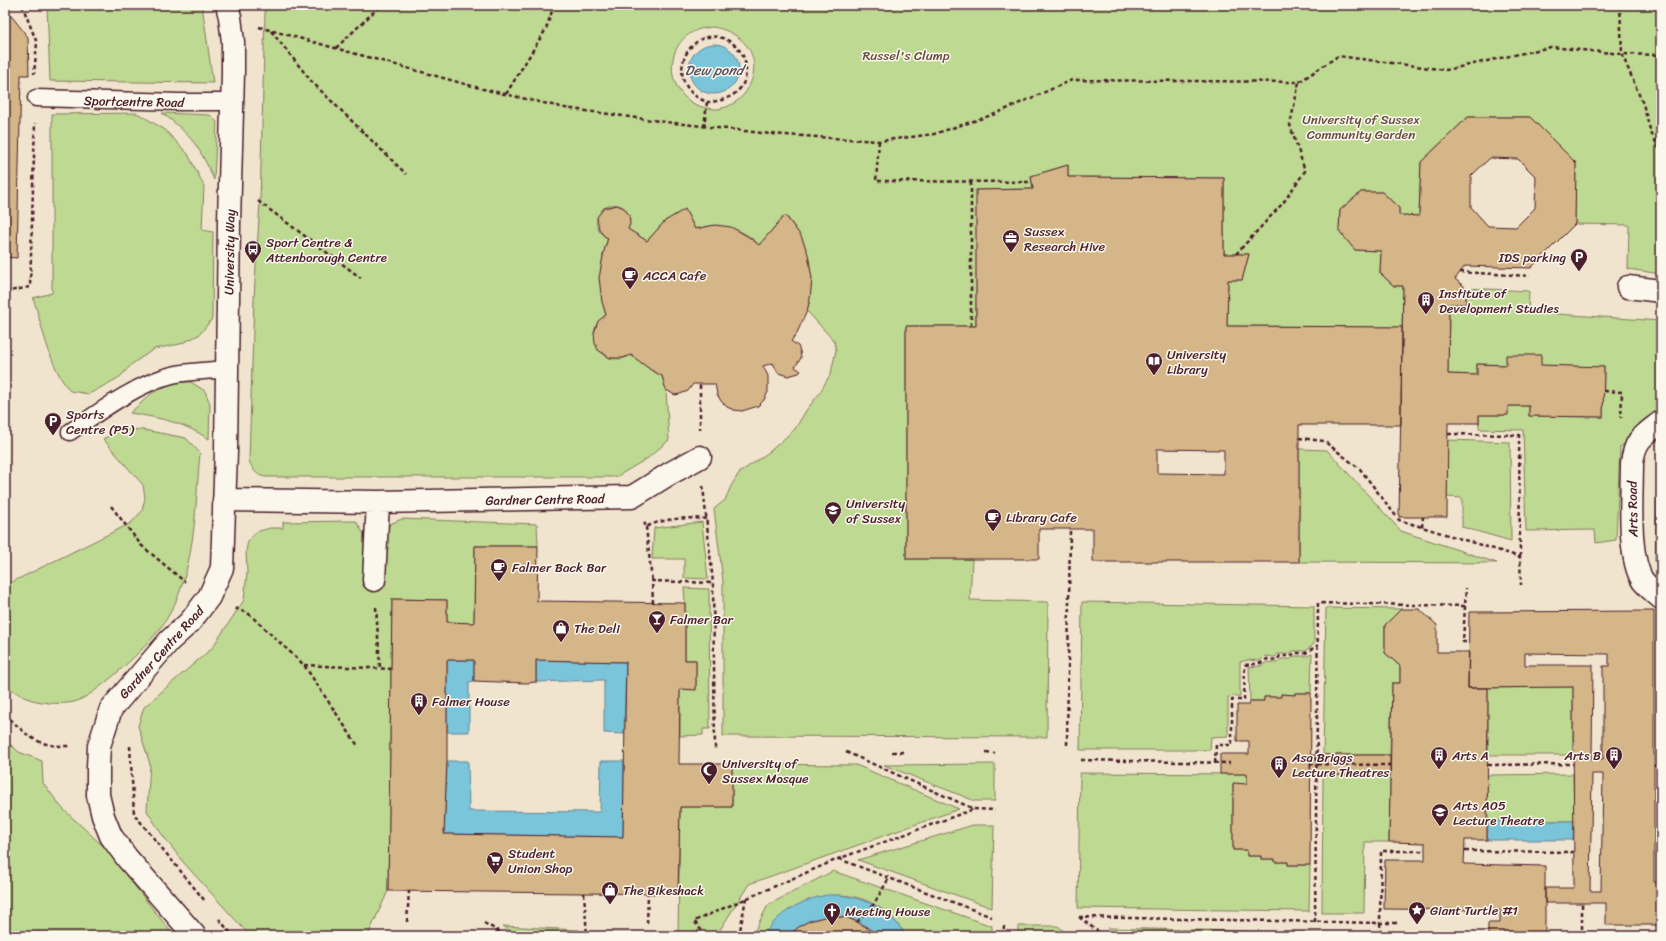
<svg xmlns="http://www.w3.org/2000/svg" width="1666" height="941" font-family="Sriracha,sans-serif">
<rect width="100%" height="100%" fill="#fbf7ec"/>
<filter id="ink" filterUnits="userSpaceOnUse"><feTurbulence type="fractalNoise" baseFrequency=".025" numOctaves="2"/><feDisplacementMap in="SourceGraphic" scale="8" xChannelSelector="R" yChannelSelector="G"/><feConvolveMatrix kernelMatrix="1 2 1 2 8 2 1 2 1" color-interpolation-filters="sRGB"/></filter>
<g filter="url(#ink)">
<path fill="#f0e4ce" d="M5,5H367L680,44L689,35L700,29L712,27L724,29L736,35L744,42L751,54L754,68L753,78L1661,113V936H5Z"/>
<path fill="#bed991" stroke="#847c5e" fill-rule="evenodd" d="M47,5H202L213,83L50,81Z
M262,5H1661V274L1628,269L1629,225L1575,224L1576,163L1530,117H1468L1421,162L1419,216L1399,215V208L1382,192H1361L1340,210L1339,231L1355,250L1381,251L1380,273L1394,286H1403L1402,327L1227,326L1228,280H1242L1249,254H1224V178L1068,177V165L1031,176L1033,189L977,190L976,326H906V559H972L970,600L1048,602L1047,737L723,736V581L714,509L725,500L731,486L739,473L769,452L795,429L807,409L819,394L831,373L836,350L834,341L807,311C816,276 810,242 785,215L759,245C742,227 718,222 695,229L685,210L665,221L647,241L628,229L630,219C620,184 576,222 608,238C599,264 598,288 606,315C579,335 604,371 631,355L651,370L662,376L666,390L669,440L648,458L616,477H265C255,475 253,469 249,461L254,298L260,202L265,11ZM712,27C747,32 766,62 745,93C738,102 728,108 717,109C665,109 657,43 700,29C704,28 708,28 712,27Z
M137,113L164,129L188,154L204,186L202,230L213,232L212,319L199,335L180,344L154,349L132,364L120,377L89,394L70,391C49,366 43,328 33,298L52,293V114Z
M162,113L210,115L217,122L214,180C200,147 191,135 162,113Z
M1466,288L1529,291L1528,312L1661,321V417L1620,447L1616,540L1596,543L1595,530L1526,531L1523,430L1479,429V415H1507L1508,406H1529V416L1603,417L1604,367L1477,364V375L1448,374L1449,304H1466Z
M175,382H191L205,391L210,404L209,439C180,421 163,419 130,413L152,393Z
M121,429L144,430L186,438L200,453C196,497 196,545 181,588C176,604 166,622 155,635C141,652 94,697 74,702C59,705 40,703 26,698C19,695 12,689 5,685V583L12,582L131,523L142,511L145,498L143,485L103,439Z
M1447,440L1510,442L1511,541L1462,527V498L1447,497Z
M1299,449L1327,450L1401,531L1497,563L1299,562Z
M1661,461V561H1655L1658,464Z
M402,519L537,524L538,546H475L474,623L447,622V600L392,599L388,891L369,933L371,936H250L183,862L161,833L147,811L150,764L138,726L144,707L212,648L244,600L247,573L246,551L248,541L256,532L270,528H283V522L356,521L364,534V586H381L386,528L392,523Z
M702,522L708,579L684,578V559H652L654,528Z
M684,588L709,589L710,729H703V735L680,736V689H696V660H685V603Z
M1082,602L1314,606V644L1306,651H1293L1289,654H1278L1275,657L1265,656L1260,661L1248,660L1240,662V696L1228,697V736L1211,737L1210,750H1080Z
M1326,608L1401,609L1385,625V653L1400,666V683H1392L1390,755H1323Z
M1312,654L1311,693H1295V695L1281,694V697H1264V701H1250L1249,667L1261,666L1267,662L1277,663L1281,659H1291L1294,656H1307Z
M1573,687V755H1488V688Z
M5,740L19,752L42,761L43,783L62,808L104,847L174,936H5Z
M732,764L856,765L959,809L749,884L716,936H595V933L678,934L680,807H732Z
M995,764V801H975L884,765Z
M1080,773L1247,774V784H1233V850H1247V856H1261V859H1275V862H1288V865H1310L1309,911L1078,908Z
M1573,774L1574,821H1488L1487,775Z
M1323,775H1390L1389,842H1365L1364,913H1322Z
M973,825H994L992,908L858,860Z
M833,871L992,926V936H906C879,890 825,883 785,914C776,921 769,927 764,936H752L768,905Z
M503,926L579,930V936H518Z
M1018,926H1058L1069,936H1018Z
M1108,928L1364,934V936H1118Z"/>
<path fill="#7ac5da" stroke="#678394" d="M689 69a25 25 0 1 1 50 0a25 25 0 1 1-50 0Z
M447,660H474V681L469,682V732H447Z
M536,660L626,662L624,734L604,733V680L536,682Z
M447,761H468L469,811L600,812L601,761H624L623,837L444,834Z
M1488,821H1574L1573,840H1487Z
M827,895C860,894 889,907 906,936H877C854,908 811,912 788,936H764C775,914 803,899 827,895Z"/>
<path fill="#d5b688" stroke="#4a1f2b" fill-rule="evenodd" d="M5,8L28,37L29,75H21L17,258L5,257Z
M1468,117H1530L1576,163L1575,224L1531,268L1465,266L1455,279L1466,288V304H1449L1448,374L1477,375V364L1506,365V355H1541V365L1604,367L1603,417L1529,416V406H1508V415H1479V423H1448L1447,517H1399L1403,286H1394L1380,273L1381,251L1355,250L1339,231L1340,210L1361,192H1382L1399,208V215L1419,216L1421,162ZM1490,158L1518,159L1536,177L1535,208L1516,227L1488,226L1471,207V176Z
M1068,165V177L1224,178V254H1249L1242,280H1228L1227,326L1402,327L1401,425H1299V562H1093V529H1039V559H906V326H976V190L1033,189L1031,176ZM1157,449L1224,450V474L1157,473Z
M617,205L624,208L629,215L630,224L628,229L647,241L665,221L685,209L695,229L715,225L731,227L749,237L759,245L785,215L801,236L808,254L812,279L810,299L807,311L796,335L791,341L798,346L800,351L801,358L795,367L801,371L799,373L788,376L778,373L773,363L763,366L768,376V392L764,400L758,406L742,411L734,410L727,407L721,401L717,394L715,384H693L688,391L680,394L675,395L666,390L662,376L651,370L631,355L623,358H610L598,350L595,343L594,333L598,321L606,315L602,302L599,278L604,251L608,238L604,236L599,229L597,217L604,208Z
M475,546H538L537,601L685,603V660H696V690L680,689L679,764H732V807H680L678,894L388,891L392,599L447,600V622L474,623ZM447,660H474V681L526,683L536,682V660L626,662L623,837L444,834L447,761Z
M1401,609H1419L1437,625V652H1469L1468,688H1488L1487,840H1465L1464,864L1545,866V936H1488V923H1500V910L1384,909L1385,860H1425V843L1389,842L1392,683H1400V666L1385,653V625Z
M1654,611V882H1661V925H1606V903H1545V888H1574L1573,687L1468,688L1469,612ZM1525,653L1609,654V666H1603V759H1592L1593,665H1525ZM1592,774H1603L1601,891H1590Z
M1295,693H1311L1310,865H1288V862H1275V859H1261V856H1247V850H1233V783L1247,784V774H1220V754H1249V741H1237V705H1249L1250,701H1264V697H1281V694L1295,695Z
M1310,755H1390V775H1310Z
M828,916L848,918L857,922L866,927L877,936H788L800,926L809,921Z"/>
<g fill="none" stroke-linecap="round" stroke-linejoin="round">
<g stroke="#4a1f2b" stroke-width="19">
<path id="lane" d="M36,98L180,102H233
M70,432C99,412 138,383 172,375C190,371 209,371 227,369"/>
</g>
<g stroke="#4a1f2b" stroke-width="25">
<path id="street" d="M1628,287L1661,291
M1661,422C1643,436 1635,439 1632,463C1632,494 1627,557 1643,581C1648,587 1655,593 1661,598
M224,500L378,502L632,497L669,474L700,457
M374,580L378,502
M195,936L127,858L111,836L103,816L98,795V767L99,746L111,709L169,641L190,622L209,597L222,568L226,451L229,222L233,73V42L230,17L227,5"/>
</g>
<path stroke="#4a1f2b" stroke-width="2.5" stroke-dasharray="4 3" stroke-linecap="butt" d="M22,5L37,43L34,74
M1620,5L1622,54L1643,104L1651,133L1661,152
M259,27L483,89L565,108L666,122L771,134L879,141L934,134L995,114L1072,80L1299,82L1338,56L1446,70L1551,47L1622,54L1661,55
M271,31L312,82L406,174
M336,48L381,5
M506,94L546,29L554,5
M704,127L707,102C658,84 690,19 729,41C737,46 743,53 745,62C751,88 730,102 707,102
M879,141L876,181L1032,182
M258,201L361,278
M1236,254L1283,203L1305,171L1290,125L1299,82
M1460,272L1530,276
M5,292L30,287L35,123
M971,326V182
M700,385V429
M1604,391L1622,392L1621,418
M1448,434L1519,435L1520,557
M1299,438L1324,441L1360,469L1399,520L1520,557L1521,585
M703,486L713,583L715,751
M111,506L141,545L185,582
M644,522L646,527C664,518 687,517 707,519
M646,527L652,581
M1422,527L1423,517
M653,603L652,581L713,583
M1465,606L1463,642H1469
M376,607L380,667
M235,608L249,614L304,665L358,746
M5,609L9,618L7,660L5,665
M304,665L391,669
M5,714C29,737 36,747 71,746
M1067,745L1070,529
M130,746L134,814L205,901
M846,752L974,809L995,810
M892,752H903
M986,752L995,753
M1081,760L1230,763
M1215,763L1216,745H1232V700H1244L1245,665L1261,663L1267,659L1277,660L1280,656H1290L1295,653H1306L1318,645
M1310,764L1390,765
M1488,765L1573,764
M1655,766L1661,765
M1465,851L1573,852
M839,859L992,917
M584,893L587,936
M1079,917L1380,923L1381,936
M1079,917L1104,936
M219,919L233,936
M407,922L409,891
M857,922L874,904L889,878
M1315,922L1318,603L1465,606L1466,588
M484,923L507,936
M647,923L648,894
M1397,923H1380L1381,851H1425
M706,936L694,921L838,859L974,809
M739,936L746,898
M1003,936L1004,926
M1582,936V903"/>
<use href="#lane" stroke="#fbf7ec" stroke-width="16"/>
<use href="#street" stroke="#fbf7ec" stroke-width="22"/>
</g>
</g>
<defs>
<g id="office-pin" transform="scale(0.9)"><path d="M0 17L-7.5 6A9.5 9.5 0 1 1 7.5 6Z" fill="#4a1f2b" stroke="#fbf7ec"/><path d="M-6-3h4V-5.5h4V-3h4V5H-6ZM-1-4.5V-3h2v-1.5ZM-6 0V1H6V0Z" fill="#fff"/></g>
<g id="bus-pin" transform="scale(0.9)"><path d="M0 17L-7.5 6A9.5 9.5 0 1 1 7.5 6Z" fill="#4a1f2b" stroke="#fbf7ec"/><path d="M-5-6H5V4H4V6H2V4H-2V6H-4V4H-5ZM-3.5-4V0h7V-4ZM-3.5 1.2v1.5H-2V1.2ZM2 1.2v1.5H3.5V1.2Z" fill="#fff"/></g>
<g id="parking-pin" transform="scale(0.9)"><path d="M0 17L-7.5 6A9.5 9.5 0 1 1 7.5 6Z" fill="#4a1f2b" stroke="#fbf7ec"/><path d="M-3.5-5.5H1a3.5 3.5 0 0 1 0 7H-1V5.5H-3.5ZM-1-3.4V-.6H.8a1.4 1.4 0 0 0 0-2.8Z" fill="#fff"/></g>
<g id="cafe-pin" transform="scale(0.9)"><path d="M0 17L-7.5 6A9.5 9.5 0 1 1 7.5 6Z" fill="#4a1f2b" stroke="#fbf7ec"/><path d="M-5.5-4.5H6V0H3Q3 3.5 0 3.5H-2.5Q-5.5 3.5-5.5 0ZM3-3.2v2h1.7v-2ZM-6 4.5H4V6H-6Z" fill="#fff"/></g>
<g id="building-pin" transform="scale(0.9)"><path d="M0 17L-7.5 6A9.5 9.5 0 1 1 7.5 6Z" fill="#4a1f2b" stroke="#fbf7ec"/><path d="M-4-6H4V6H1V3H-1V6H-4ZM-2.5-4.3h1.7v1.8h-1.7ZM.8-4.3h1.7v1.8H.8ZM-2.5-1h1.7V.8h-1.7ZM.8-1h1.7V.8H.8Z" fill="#fff"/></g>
<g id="library-pin" transform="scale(0.9)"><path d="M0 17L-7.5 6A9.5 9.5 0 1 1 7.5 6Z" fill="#4a1f2b" stroke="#fbf7ec"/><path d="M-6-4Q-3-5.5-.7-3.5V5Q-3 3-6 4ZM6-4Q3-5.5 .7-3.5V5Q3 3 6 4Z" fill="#fff"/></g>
<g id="university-pin" transform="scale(0.9)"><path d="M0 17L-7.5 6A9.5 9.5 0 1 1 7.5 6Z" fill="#4a1f2b" stroke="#fbf7ec"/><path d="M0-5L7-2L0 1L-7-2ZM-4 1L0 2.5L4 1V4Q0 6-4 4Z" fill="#fff"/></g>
<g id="bar-pin" transform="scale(0.9)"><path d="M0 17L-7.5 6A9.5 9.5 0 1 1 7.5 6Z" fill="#4a1f2b" stroke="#fbf7ec"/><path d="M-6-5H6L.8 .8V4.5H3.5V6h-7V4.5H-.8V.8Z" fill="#fff"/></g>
<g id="shop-pin" transform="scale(0.9)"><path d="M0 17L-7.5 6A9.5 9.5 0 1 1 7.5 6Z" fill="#4a1f2b" stroke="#fbf7ec"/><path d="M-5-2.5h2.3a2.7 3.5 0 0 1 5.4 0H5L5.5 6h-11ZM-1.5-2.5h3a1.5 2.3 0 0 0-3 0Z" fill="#fff"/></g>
<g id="mosque-pin" transform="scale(0.9)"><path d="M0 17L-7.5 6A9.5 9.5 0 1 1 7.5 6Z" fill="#4a1f2b" stroke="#fbf7ec"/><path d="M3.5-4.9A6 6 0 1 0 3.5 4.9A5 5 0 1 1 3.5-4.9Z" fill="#fff"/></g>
<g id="supermarket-pin" transform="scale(0.9)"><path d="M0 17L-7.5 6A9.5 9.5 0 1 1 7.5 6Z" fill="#4a1f2b" stroke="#fbf7ec"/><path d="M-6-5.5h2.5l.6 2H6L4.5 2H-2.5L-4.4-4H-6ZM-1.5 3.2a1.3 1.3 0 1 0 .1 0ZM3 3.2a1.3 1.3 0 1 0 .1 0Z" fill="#fff"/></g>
<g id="sight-pin" transform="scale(0.9)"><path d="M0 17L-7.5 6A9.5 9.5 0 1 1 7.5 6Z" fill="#4a1f2b" stroke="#fbf7ec"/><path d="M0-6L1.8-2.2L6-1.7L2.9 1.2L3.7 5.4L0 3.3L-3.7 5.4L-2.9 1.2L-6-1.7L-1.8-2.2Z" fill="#fff"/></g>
<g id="church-pin" transform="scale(0.9)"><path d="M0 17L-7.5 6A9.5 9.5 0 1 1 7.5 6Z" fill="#4a1f2b" stroke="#fbf7ec"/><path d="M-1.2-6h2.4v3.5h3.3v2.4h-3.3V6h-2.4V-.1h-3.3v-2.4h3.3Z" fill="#fff"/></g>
</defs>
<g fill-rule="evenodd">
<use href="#office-pin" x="1011" y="238"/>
<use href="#bus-pin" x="253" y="249"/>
<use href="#parking-pin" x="1579" y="257"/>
<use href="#cafe-pin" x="630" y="275"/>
<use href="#building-pin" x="1426" y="300"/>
<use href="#library-pin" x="1154" y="361"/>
<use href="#parking-pin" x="53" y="421"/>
<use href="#university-pin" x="833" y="510"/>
<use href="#cafe-pin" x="993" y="517"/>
<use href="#cafe-pin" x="499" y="567"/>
<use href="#bar-pin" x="657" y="619"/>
<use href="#shop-pin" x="561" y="628"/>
<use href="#building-pin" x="419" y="701"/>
<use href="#building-pin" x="1439" y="755"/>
<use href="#building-pin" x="1614" y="755"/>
<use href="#building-pin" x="1279" y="764"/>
<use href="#mosque-pin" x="709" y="770"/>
<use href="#university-pin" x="1440" y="812"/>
<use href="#supermarket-pin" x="495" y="860"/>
<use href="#shop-pin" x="610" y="890"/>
<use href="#sight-pin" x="1417" y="910"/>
<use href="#church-pin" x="832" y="911"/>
</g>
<g text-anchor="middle" stroke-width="3" stroke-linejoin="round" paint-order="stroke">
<g font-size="13" fill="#674e44" stroke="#fbf7ec">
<text x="906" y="60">Russel's Clump</text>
<text x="1361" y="124">University of Sussex<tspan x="1361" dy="15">Community Garden</tspan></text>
</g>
<g font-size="13" fill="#4a1f2b" stroke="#fbf7ec">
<text transform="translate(134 101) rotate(1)" y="5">Sportcentre Road</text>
<text transform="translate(229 252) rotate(-89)" y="5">University Way</text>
<text transform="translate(545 499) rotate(-1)" y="5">Gardner Centre Road</text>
<text transform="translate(1632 509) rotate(-91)" y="5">Arts Road</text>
<text transform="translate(161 652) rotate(-48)" y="5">Gardner Centre Road</text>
</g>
<g font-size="13" fill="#4a1f2b" stroke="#fbf7ec" text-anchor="start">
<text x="1024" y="236">Sussex<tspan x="1024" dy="15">Research Hive</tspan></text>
<text x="266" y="247">Sport Centre &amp;<tspan x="266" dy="15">Attenborough Centre</tspan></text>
<text x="1566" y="262" text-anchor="end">IDS parking</text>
<text x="643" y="280">ACCA Cafe</text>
<text x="1439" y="298">Institute of<tspan x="1439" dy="15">Development Studies</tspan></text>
<text x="1167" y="359">University<tspan x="1167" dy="15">Library</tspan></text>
<text x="66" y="419">Sports<tspan x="66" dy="15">Centre (P5)</tspan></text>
<text x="846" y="508">University<tspan x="846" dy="15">of Sussex</tspan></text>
<text x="1006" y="522">Library Cafe</text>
<text x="512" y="572">Falmer Back Bar</text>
<text x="670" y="624">Falmer Bar</text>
<text x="574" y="633">The Deli</text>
<text x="432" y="706">Falmer House</text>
<text x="1452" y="760">Arts A</text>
<text x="1601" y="760" text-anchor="end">Arts B</text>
<text x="1292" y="762">Asa Briggs<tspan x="1292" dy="15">Lecture Theatres</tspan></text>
<text x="722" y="768">University of<tspan x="722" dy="15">Sussex Mosque</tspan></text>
<text x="1453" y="810">Arts A05<tspan x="1453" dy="15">Lecture Theatre</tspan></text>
<text x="508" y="858">Student<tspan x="508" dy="15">Union Shop</tspan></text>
<text x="623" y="895">The Bikeshack</text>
<text x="1430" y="915">Giant Turtle #1</text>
<text x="845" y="916">Meeting House</text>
</g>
<g font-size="14" font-style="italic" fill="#585160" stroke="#fbf7ec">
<text x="714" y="75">Dew pond</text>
</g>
</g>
<rect width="1666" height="941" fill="none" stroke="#fbf7ec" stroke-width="20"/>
<rect x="10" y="10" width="1646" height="921" fill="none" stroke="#4a1f2b" stroke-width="1.5" filter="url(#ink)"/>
</svg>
